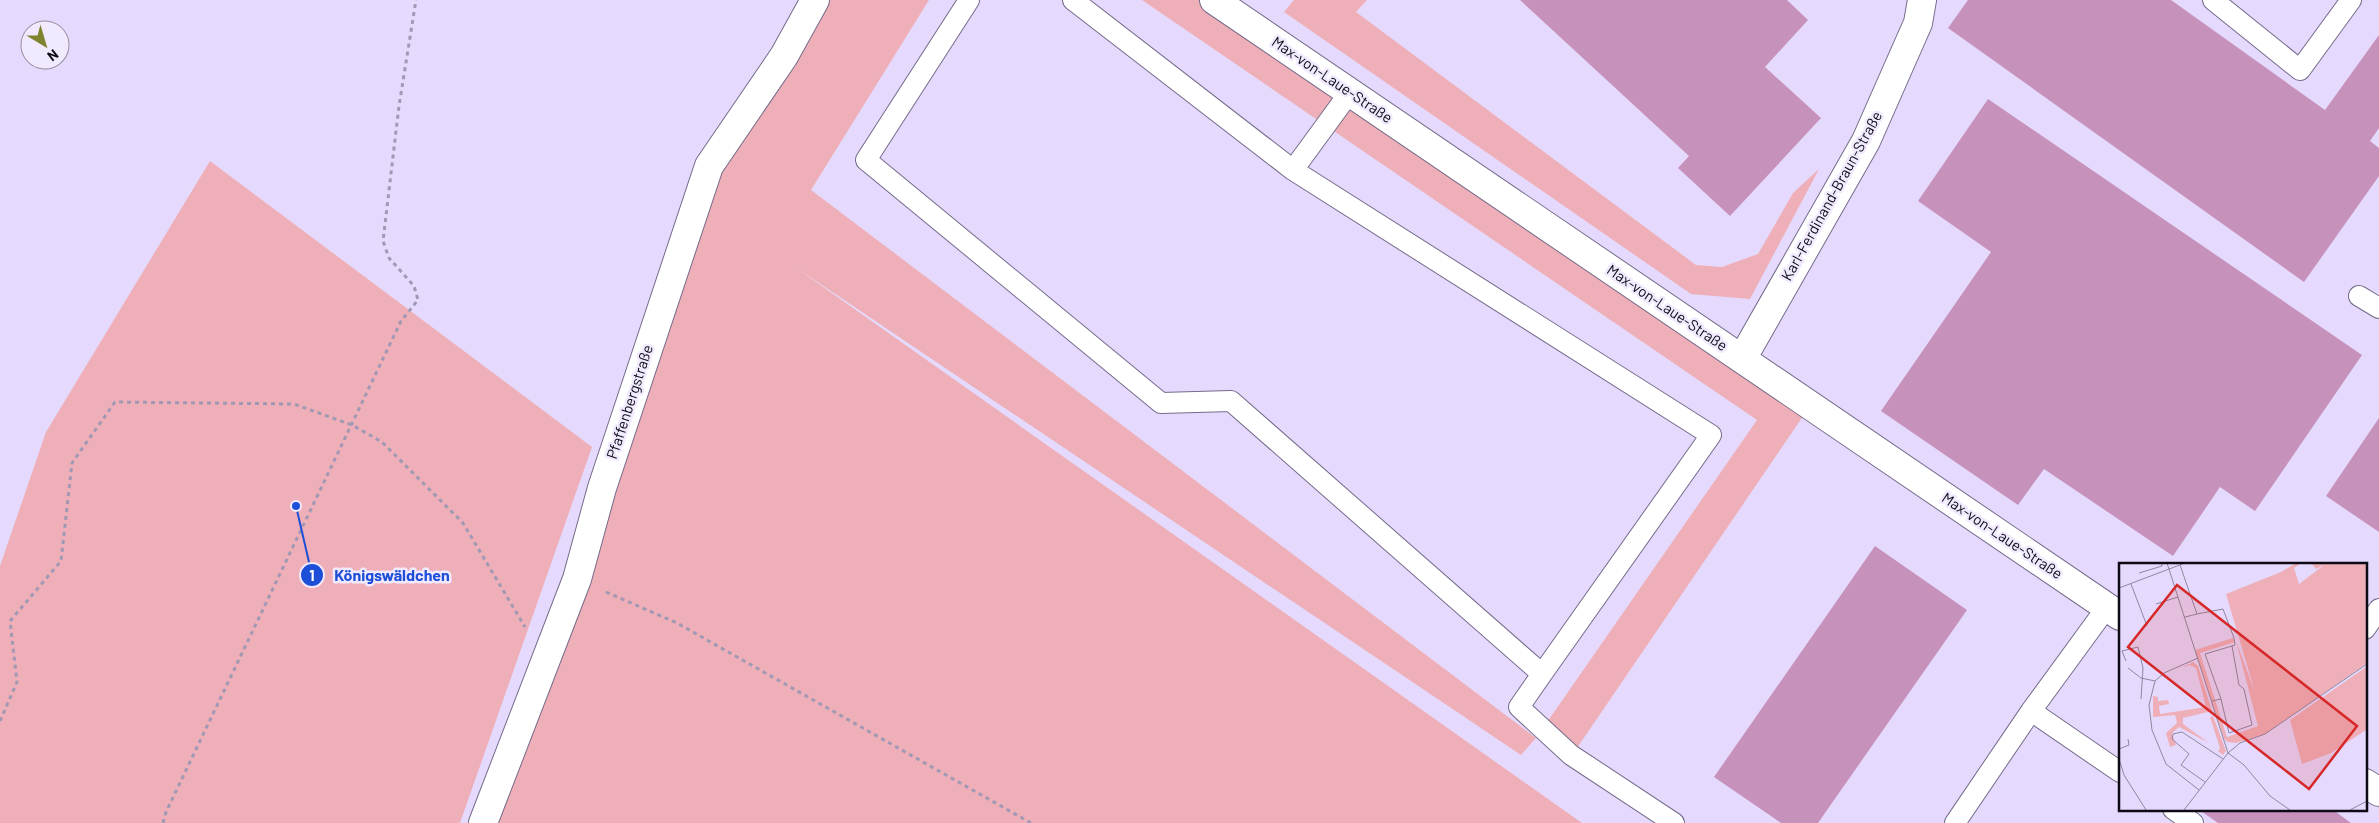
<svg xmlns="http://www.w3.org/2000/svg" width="2379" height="823" font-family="Barlow,sans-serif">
<rect width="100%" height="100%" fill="#e5dafd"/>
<path fill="#efafb8" d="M815,0H929L811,190L1536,738L1521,755L795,267L1582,823H483L709,166Z
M1142,0H1214L1810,406L1577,748L1543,728L1757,420Z
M1294,0H1367L1356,12L1696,265L1722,267L1758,254L1793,193L1819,169L1750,299L1691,294L1284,12Z
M210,161L592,447L460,823H0V566L46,432Z"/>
<path fill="#c691ba" d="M1520,0H1787L1808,20L1765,67L1821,118L1730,216L1678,168L1689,156Z
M1968,0H2171L2325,110L2379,35V128L2370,141L2379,148V176L2304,282L1948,28Z
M1988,99L2362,355L2255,511L2220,487L2173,556L2044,469L2018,505L1881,411L1991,252L1918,201Z
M2379,418V532L2326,496Z
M1875,546L1967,610L1818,823H1781L1714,777Z
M2198,809H2332L2351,823H2218Z"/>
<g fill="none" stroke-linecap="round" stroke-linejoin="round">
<g stroke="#756b8a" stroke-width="22">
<path id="service" d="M969,0L866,160L1161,403L1231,401L1542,674L1711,435L1293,170L1073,0
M2213,0L2300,70L2351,0
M1293,170L1350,92
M2359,296L2379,308
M2107,607L2031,711L2120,772
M2365,629L2379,609
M1542,674L1519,707L1571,755L1674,823
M2173,809L2193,823
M1955,823L2031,711"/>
</g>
<g stroke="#756b8a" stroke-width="30">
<path id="minor" d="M1214,0L2120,616
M1742,359L1866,141L1918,23L1922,0
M2365,783L2379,792
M483,823L577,579L602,488L709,166L784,56L815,0"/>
</g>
<path stroke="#a198b3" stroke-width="3" stroke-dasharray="4 4" stroke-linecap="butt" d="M606,592L677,623L1031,823
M0,721L17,682L10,621L61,561L72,463L115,402L294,404L352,425L382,442L463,523L525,627
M163,823L166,812L401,321L418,300L414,286L389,258L383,241L399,106L416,0"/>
<use href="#service" stroke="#fff" stroke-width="20"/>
<use href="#minor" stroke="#fff" stroke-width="28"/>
</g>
<g text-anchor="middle" stroke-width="5" stroke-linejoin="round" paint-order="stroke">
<g font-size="15" fill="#0e0a15" stroke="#f1eaff">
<text transform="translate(1332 80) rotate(34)" y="5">Max-von-Laue-Straße</text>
<text transform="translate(1832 196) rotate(-61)" y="5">Karl-Ferdinand-Braun-Straße</text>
<text transform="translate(1667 308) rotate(34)" y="5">Max-von-Laue-Straße</text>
<text transform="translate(630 402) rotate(-72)" y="5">Pfaffenbergstraße</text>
<text transform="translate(2002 536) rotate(34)" y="5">Max-von-Laue-Straße</text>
</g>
</g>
<g transform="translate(2119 563)">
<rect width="248" height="248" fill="#e5dafd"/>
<path d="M177,0H182L175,5L180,21L205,2L197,6L192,0H247V101L146,171L117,180L109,179L105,176L76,87L114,75L116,79L81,90L108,174L139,163L117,78L136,129L107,31L162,9ZM74,99L79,103L93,148L64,155V161L90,180L60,164L53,170L57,182L51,184L47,170L58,160L56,152L34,154V133L39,134V138L49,137L50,141L40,143L41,151L87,144L77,105L71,102L62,105ZM247,104V167L212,190L183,201L171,157ZM94,153L107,188L104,192L99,188L101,185L91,154Z" fill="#efafb8"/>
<path fill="none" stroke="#8f87a0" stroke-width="1" d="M48,0L109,190M61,2L78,51L66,54M20,10L43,3V0M12,21L28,63M0,25L66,0M37,41L59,34M78,51L104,46L115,75L116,82L113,83M79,95L45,110L36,118L30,142L33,167L47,201L80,227M7,98L3,88L19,84L24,105L22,136M9,105L22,115L36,118M93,138L102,136L110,170L133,162L125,126L120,122L113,83L86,91L102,136M0,186L10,182L9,176M109,190L125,202L151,233L171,247M0,196L5,212L27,247M86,219L62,202L70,191L53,176L54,171L63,169L104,196M65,247L109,190L121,180L146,171L248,101M231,247L248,238"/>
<path fill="#d62828" fill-opacity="0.15" stroke="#d62828" stroke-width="2.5" d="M58,22L238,163L190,226L9,84Z"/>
<rect width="248" height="248" fill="none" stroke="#0e0a15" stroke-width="2.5"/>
</g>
<path fill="none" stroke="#1d4ed8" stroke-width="2" d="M296 506L312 575"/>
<g fill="#1d4ed8" stroke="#f1eaff" stroke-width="2">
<circle cx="296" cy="506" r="5"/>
<circle cx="312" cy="575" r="12"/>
</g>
<g font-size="15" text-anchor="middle" font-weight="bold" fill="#fff">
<text x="312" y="581">1</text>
</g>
<g font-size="16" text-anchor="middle" font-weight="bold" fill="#1d4ed8" stroke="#f1eaff" stroke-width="5" stroke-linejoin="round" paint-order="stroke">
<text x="392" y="581">Königswäldchen</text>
</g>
<g transform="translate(45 45) rotate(142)"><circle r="24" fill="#f1eaff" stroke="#9690a1"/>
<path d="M0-4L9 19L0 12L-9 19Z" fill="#7f832e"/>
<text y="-8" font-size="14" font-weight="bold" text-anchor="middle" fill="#0e0a15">N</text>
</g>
</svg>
